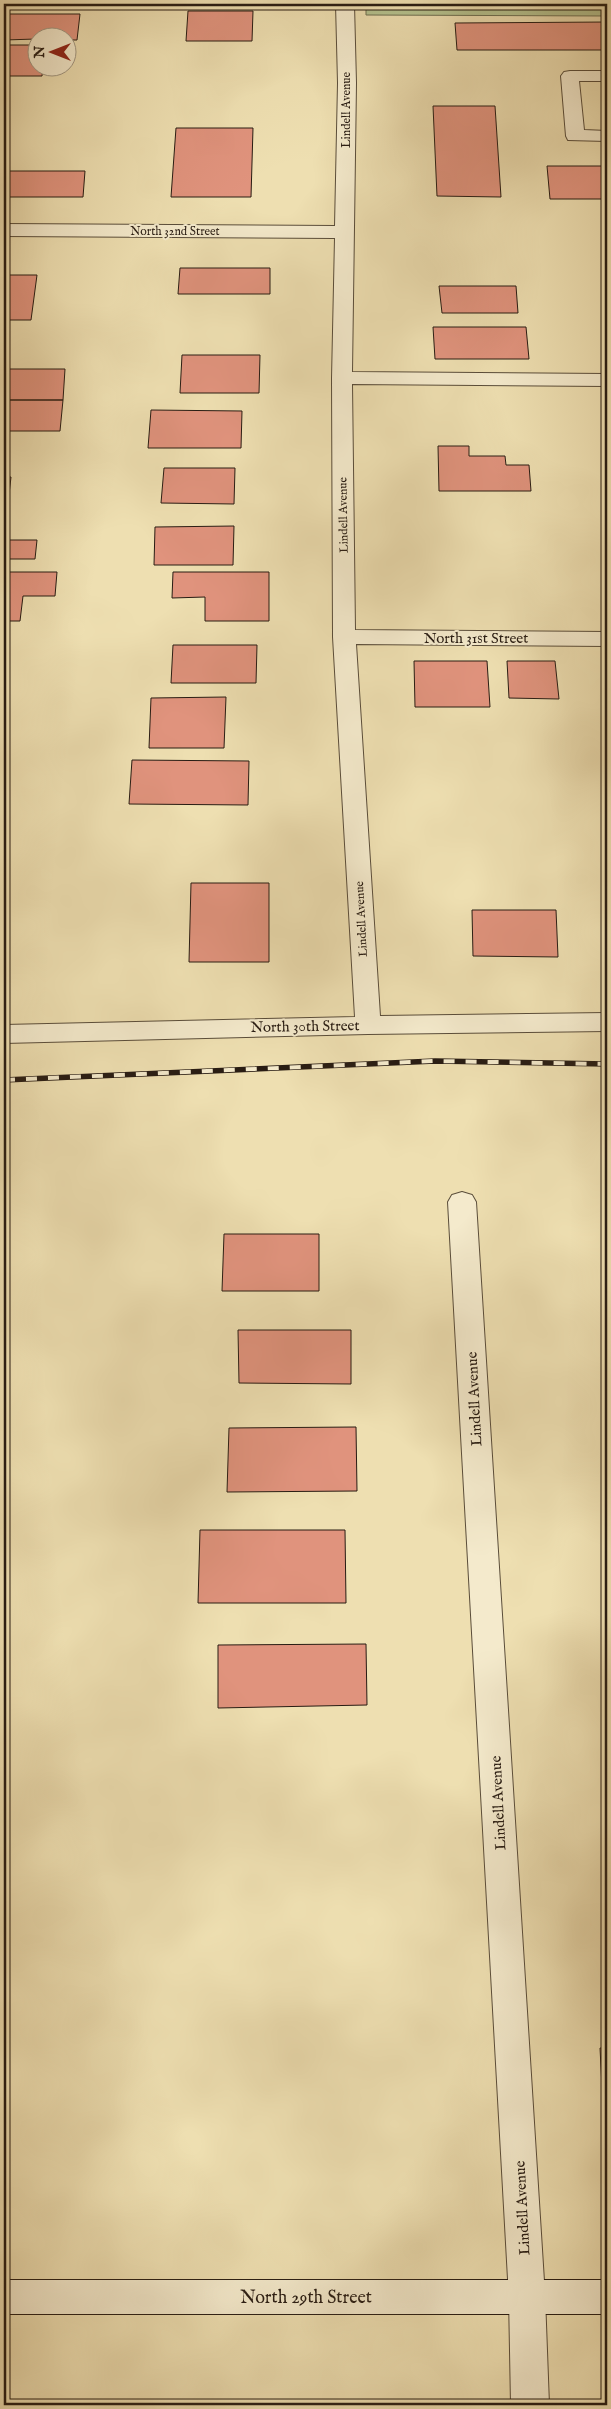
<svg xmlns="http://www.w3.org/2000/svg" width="611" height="2409" font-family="'IM FELL English',serif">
<rect width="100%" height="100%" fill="#eedfb1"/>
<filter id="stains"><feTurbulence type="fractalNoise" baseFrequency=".004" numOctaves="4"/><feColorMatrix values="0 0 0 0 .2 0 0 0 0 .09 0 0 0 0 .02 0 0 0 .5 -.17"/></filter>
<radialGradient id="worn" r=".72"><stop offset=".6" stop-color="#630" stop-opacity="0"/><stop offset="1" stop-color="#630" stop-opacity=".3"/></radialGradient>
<path fill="#b5c28f" stroke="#6e6f51" d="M366,4H607V16L366,15Z"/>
<path fill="#e0937d" stroke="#281c13" d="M205,4H272V6H204Z
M188,11H253L252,41H186Z
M4,14H80L77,40H68V38L4,40Z
M607,22V50H457L455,23Z
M4,45H38V68H43L42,76H4Z
M433,106H495L501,197L437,196Z
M176,128H253L251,197H171Z
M547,166H607V199H550Z
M4,171H85L83,197H4Z
M180,268H270V294H178Z
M4,275H37L31,320H4Z
M439,286H516L518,313H442Z
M433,327H526L529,359H435Z
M182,355H260L259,393H180Z
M4,369H65L63,400H4Z
M4,400H63L60,431H4Z
M151,410L242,411L241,448H148Z
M438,446H469V456H505L506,465H529L531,491H439Z
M164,468H235L234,504L161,503Z
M4,477H11L8,503H4Z
M4,521H9L7,540H37L35,559H4Z
M234,526L233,565H154L155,527Z
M4,572H57L55,596H23L20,621H4Z
M173,572H269V621H205V597L172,598Z
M173,645H257L256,683H171Z
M414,661H487L490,707H415Z
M507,661H555L559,699L509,698Z
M226,697L224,748H149L151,698Z
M132,760L249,761L248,805L129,804Z
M191,883H269V962H189Z
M472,910H556L558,957L473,956Z
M224,1234H319V1291H222Z
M238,1330H351V1384L239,1383Z
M356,1427L357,1491L227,1492L229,1428Z
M200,1530H345L346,1603H198Z
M366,1644L367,1705L218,1708V1645Z
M600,2048H607V2185Z"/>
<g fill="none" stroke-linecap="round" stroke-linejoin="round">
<g stroke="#5a4d3a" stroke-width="2">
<path id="street" d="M336,4H354L356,83L352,372L607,374V386L352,384L355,630L607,632V646L356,644L380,1016L607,1013V1031L368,1034L4,1043V1025L355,1017L333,637L332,378L335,238L4,236V224L335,226L338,83Z
M570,71H607V81H579L584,130L607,131V141L568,140L566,136L561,76L564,72Z
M462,1192L472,1195L476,1202L545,2297L549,2405H511L509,2297L448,1202L452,1195Z"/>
</g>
<g stroke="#281c13" stroke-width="2">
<path id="secondary" d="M4,2280H607V2314H4Z"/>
</g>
<use href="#street" fill="#f4eacc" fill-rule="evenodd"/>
<use href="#secondary" fill="#f4eacc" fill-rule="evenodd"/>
<g stroke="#281c13" stroke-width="5.5">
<path id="rail" d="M4,1080L435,1061L607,1064"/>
</g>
<use href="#rail" stroke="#f4eacc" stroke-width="4" stroke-dasharray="11" stroke-linecap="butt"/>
</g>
<g text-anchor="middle" stroke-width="4" stroke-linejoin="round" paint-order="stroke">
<g font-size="12" fill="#281c13" stroke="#f4eacc">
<text transform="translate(346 110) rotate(-90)" y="4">Lindell Avenue</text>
<text x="175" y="235">North 32nd Street</text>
<text transform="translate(343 515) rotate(-91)" y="4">Lindell Avenue</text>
<text transform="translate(361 919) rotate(-93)" y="4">Lindell Avenue</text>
</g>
<g font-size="15" fill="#281c13" stroke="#f4eacc">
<text x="476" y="643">North 31st Street</text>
<text transform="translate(305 1026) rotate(-1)" y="5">North 30th Street</text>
<text transform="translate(474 1399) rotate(-93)" y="5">Lindell Avenue</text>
<text transform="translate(498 1803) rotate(-93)" y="5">Lindell Avenue</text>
<text transform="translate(522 2208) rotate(-93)" y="5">Lindell Avenue</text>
</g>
<g font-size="18" fill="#281c13" stroke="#f4eacc">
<text x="306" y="2303">North 29th Street</text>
</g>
</g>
<rect width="611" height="2409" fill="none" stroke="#eedfb1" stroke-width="20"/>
<rect x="5" y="5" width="601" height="2399" fill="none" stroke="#281c13" stroke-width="2.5"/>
<rect x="10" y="10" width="591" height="2389" fill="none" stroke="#281c13"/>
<g transform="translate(52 52) rotate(270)"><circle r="24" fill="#f4eacc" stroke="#a29882"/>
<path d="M0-4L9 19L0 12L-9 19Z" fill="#8f2418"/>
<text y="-8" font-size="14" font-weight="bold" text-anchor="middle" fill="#281c13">N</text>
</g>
<rect width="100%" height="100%" filter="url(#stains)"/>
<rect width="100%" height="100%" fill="url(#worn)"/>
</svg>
